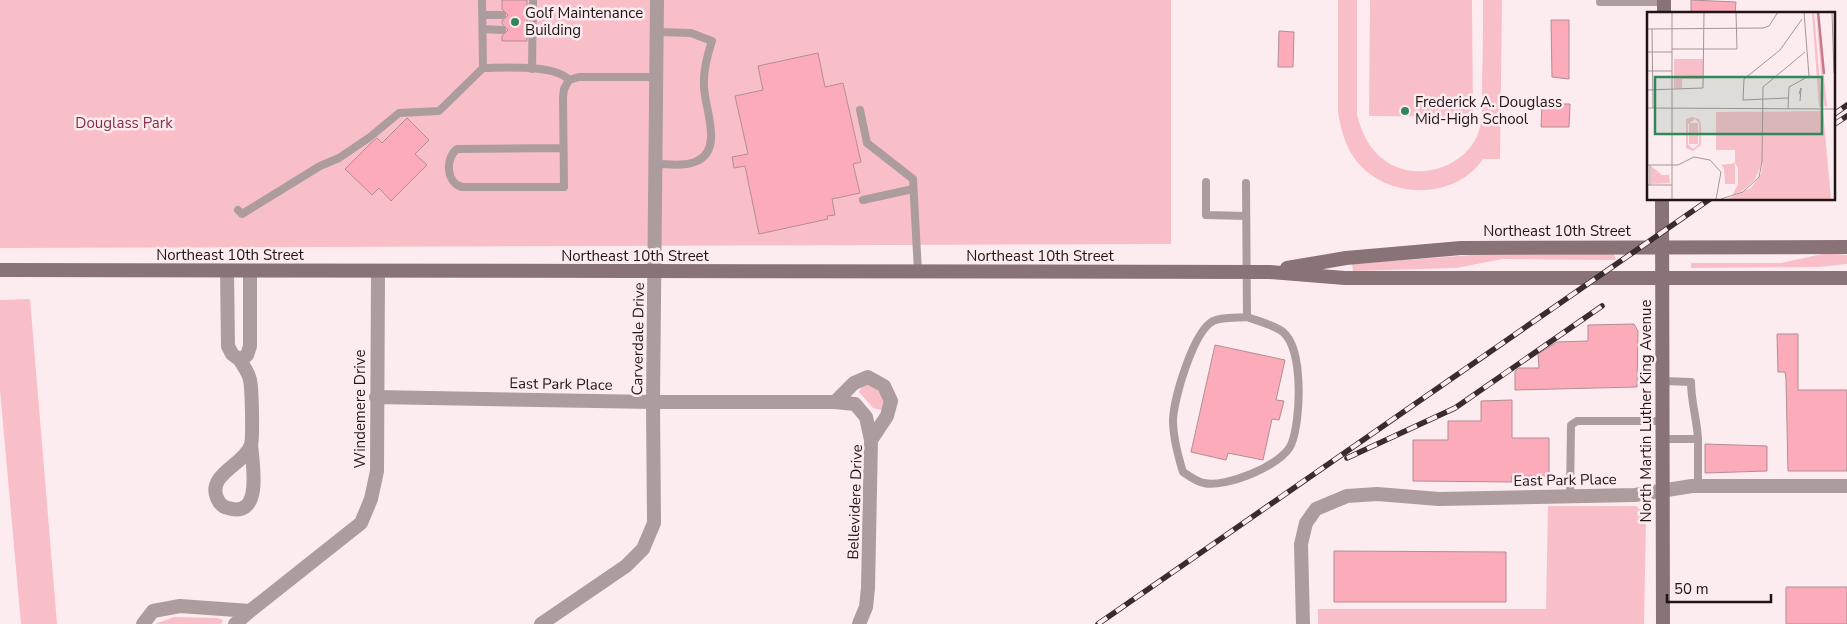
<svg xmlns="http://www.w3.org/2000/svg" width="1847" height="624" font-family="'Nunito Sans',sans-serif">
<rect width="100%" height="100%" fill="#fcecef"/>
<path fill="#f9bfc9" d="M0,0H1171V244L0,248Z
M1338,0H1357V115C1362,134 1370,151 1387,162C1418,182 1464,168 1478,134C1484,117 1482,98 1482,81C1483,54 1483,27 1483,0H1502L1500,159H1483C1454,202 1384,199 1355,159C1344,144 1341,129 1338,112Z
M1370,0H1472L1473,117L1369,116Z
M1827,253L1847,255V264L1820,267L1691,268V263H1781Z
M1614,254L1616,260L1503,259L1456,268L1353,271L1352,264L1472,255Z
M30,299L57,624H21L0,390V300Z
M869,385C878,389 886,396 885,407L881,410L873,408L859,392L862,386Z
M1548,506H1636L1643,512L1646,520L1644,624H1318V609H1546Z
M174,617L217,618L223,620L221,624H155Z"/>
<path fill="#fcabbb" stroke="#b18e94" d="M502,0H527V41H502V36L508,30L502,24V21L508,15L502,9Z
M1691,0L1736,2L1735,14H1691Z
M1551,20H1569V79L1552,77Z
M1279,31L1294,32L1293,67H1278Z
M818,53L825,87L843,83L861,162L853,164L860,193L832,199L835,215L827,216L828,219L759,234L745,166L734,168L732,157L748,154L735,96L763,90L758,66Z
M1542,104H1570L1569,127H1541Z
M407,118L429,140L415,154L427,165L391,201L379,188L372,195L345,169L371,143L377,138L382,143Z
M1634,324L1638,331L1637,387L1515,390V371L1519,368H1539L1538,354L1557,342L1588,341V325Z
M1777,334H1798V390H1847V471H1788L1786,379L1785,372H1778Z
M1215,345L1285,360L1276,400L1284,401L1279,420L1272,419L1263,460L1228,453L1226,460L1191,452Z
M1512,400V438H1549V476H1512V482L1413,481V440H1448V421H1481V401Z
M1705,444L1767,446V471L1705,473Z
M1334,551L1506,552V602H1334Z
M1786,587H1847V624H1786Z"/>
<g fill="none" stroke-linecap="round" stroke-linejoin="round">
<path stroke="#ac9c9e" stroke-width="8" d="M1600,2H1664
M482,15H502
M483,29L502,30
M483,68C505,68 554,64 569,80
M532,69L533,0
M860,110L867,143L913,179L918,272
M563,148L457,149C445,158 446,183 462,187H564L563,97L564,89L569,80L579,77H656
M655,164C668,164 685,167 697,161C724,149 704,107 704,86C703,71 707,56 712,41L691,33L657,32
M1206,182V215L1246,216
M1246,183L1247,317C1258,321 1274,325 1283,332C1304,349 1301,422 1291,445C1281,466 1225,488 1204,483C1197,482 1189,476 1183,472C1178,456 1173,438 1173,420C1174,398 1193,332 1213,321C1221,317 1238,318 1247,317
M863,200L913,189
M238,210L242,214L320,166L339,158L370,137L399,113L439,111L483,68L482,0
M1662,381L1691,382C1691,402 1697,419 1698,439H1662
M1698,439V486
M1570,496L1571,425L1577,421H1662"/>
<path stroke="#ac9c9e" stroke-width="14" d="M227,271L228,346L232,354L240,360L247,355L250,346V271
M240,360C243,366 249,373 250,380C252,389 253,438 251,445C244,465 207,474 217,498C219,503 223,507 228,508C264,519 252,462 251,444
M376,397L653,402H835L854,383L868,377L884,386L891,401L887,416L871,440L868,588L866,607L859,624
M835,402L855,404L866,417L871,440
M143,624L153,611L180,606L250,611L361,523L371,499L377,471L378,272
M235,624L250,611
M541,624L626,566L643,549L654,523L653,402
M1303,624L1301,544L1306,523L1316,509L1347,496L1377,494L1439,499L1635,495L1692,486H1847"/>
<path stroke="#ac9c9e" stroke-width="14" d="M653,402L657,0"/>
<path stroke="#8a7377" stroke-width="14" d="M1664,14V0
M1662,199L1663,624
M1287,268L1346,258L1461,248L1847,247
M0,270L1269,272L1345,278H1847"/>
<g stroke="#382c2e" stroke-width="5.5">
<path id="rail" d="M1833,115L1847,105
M1833,125L1847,116
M1347,458L1455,408L1602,306
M1098,624L1710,199"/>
</g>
<use href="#rail" stroke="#fcecef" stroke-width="4" stroke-dasharray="11" stroke-linecap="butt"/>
</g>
<g fill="#328659" stroke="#fcecef" stroke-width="2">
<circle cx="515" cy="22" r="5"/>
<circle cx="1405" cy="111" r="5"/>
</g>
<g text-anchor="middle" stroke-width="5" stroke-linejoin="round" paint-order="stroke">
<g font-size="15" fill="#201416" stroke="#fcecef" text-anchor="start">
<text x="525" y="18">Golf Maintenance<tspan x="525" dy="17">Building</tspan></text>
<text x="1415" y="107">Frederick A. Douglass<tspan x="1415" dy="17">Mid-High School</tspan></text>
</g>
<g font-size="15" fill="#892d47" stroke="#fcecef">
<text x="124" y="128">Douglass Park</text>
</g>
<g font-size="15" fill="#201416" stroke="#fcecef">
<text x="1557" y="236">Northeast 10th Street</text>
<text x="230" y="260">Northeast 10th Street</text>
<text x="635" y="261">Northeast 10th Street</text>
<text x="1040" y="261">Northeast 10th Street</text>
<text transform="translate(638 339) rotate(-89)" y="5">Carverdale Drive</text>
<text transform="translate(561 384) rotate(1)" y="5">East Park Place</text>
<text transform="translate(360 409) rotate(-90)" y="5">Windemere Drive</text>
<text transform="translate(1646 411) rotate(-90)" y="5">North Martin Luther King Avenue</text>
<text transform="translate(1565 480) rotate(-1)" y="5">East Park Place</text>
<text transform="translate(855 502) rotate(-88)" y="5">Bellevidere Drive</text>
</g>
</g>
<g transform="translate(1647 12)">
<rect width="188" height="188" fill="#fcecef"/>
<path d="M165,0H167L175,95H172ZM169,0L177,65L180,95L177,94ZM27,47H56V67H35V76H27ZM176,99L184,187H80L104,176L114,162L116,150L108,167L97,178L85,184L91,172V156L88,151V172H78L77,156L74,153L88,151V138H69V100ZM45,105L52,107L54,112V133L46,139L39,136V107ZM48,107L52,111V132L46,137L41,132V112ZM42,111H51V132H42ZM4,154L15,163H22L23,171L4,172Z" fill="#f9bfc9" fill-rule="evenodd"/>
<path fill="none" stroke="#c67989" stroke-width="2.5" d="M171,0L177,62"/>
<path fill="none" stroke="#a49698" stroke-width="1" d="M185,0L187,61M0,17L116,16L122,14L131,0M5,17L6,96M25,37H90L89,0M0,40H25M0,59H25M0,78L56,76L57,0M152,82L154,76L153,89M141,86L96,88L97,67L133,38L155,7M0,96L188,97M141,97L142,75L162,64L157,0M0,153H31L47,145L63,148L74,160L69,187M0,173H25M3,173V153M25,187V0M74,187L96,180L112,165L115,150L116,75L158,40"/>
<path fill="#328659" fill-opacity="0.15" stroke="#328659" stroke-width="2.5" d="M8,65H175V122H8Z"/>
<rect width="188" height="188" fill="none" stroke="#201416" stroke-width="2.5"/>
</g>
<path d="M1667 594v8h104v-8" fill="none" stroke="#201416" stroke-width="2.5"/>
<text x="1674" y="594" font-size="15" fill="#201416" stroke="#fcecef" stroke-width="4" paint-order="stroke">50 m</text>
</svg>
